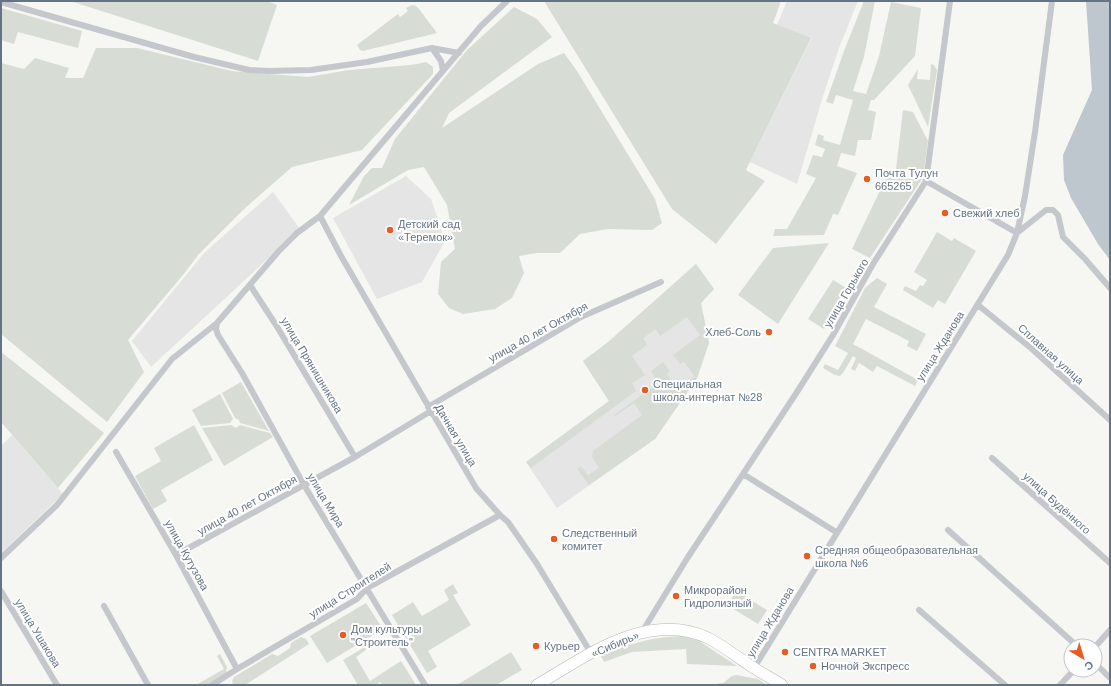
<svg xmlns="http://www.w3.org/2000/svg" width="1111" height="686" font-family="Arial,sans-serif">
<rect width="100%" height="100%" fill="#f6f6f3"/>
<path fill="#e4e5e4" d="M787,1H858L839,48L823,96L797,184L750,162L811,39L777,25Z
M406,176L431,199L445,241L422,282L377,299L333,218Z
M273,192L300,229L151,367L132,341L205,252Z
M696,264L714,289L701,303L709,343L697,378L655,439L557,508L526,462L609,401L583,361L607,343Z
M12,435L63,494L1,553V446Z"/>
<path fill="#d7ddd4" d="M70,1H267L277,5L258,61Z
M544,1H781L773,23L811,38L746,170L765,181L716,244L672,209Z
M864,1H875L864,57L853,91L866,94L879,56L891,2L921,8L915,56L874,100H871L868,110L876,112L871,140H858L855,156L841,153L837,166L857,173L838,215L833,214L824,235L773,236L775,229H787L816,178L806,174L813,155L822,157L825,149L815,145L818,134L824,136L823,140L840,145L853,100L836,95L833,104L826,102L844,51Z
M412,5L416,6L419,9L437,33L363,51L360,50L357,45L398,14L400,17L408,11L406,8Z
M514,7L537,19L552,37L449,113L442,128L538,64L564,53L577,71L655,199L662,223L652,230L608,229L580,234L560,253H537L519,256L524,273L512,298L495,309L463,314L449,308L438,294L441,262L455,249L447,205L424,167L408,170L349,205L364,176L372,168H382L395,139L467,50Z
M1,8L82,31L78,48L18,32L14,44L1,40Z
M96,48H137L232,71L308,77L349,70L411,65L426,62L433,67V74L362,150L292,167L243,210L199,254L183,275L128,340L144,372L107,422L1,334V63L24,69L35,58L69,68L65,78H83Z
M931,64L934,65L937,70L928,127L908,85L918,69L917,79L930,80Z
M903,110L913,112L928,141L924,170L896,169Z
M886,178L922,179L870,258L852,249Z
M937,232L952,241L954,238L976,251L945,304L938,300L933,308L903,290L905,286L916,291L920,285L923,286L927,280L914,272Z
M829,243L778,324L738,295L773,248Z
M696,264L714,289L701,303L709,343L697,378L655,439L589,485L577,469L581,466L588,475L599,468L592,457L593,451L642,415L634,403L615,416L614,415L656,385L657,380L651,371L663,362L670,371L667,374L678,389L695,377L684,362L680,364L673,355L700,335L687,317L660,336L656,329L643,338L647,345L632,356L645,375L632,383L636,391L531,468L526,462L609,401L583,361L607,343Z
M877,278L887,284L874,307L926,334L917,351L907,346L909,341L866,319L853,344L918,380L915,386L877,366L873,372L859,363L855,371L851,369L856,358L853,356L843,373L840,376L835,375L823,368L825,364L838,370L848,353L835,346L865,288Z
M833,280L846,288L839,299L842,301L824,329L808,319Z
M1,352L104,433L58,488L1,422Z
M241,382L269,431L240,423L239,420L235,418L222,393Z
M220,394L233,419L230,423L201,426L192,410Z
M194,425L213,460L161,490L167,501L153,509L135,476L161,461L154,448Z
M231,425L236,428L240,425L270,433L273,437L224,466L202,428Z
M453,584L458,593L453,595L471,625L428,651L437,667L427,673L392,615L413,602L422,616L449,600L444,590Z
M736,591L767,610L758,624L727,605Z
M366,603L383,629L327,663L310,636Z
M682,636L699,641L737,666L687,664L686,649L632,652L604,662L601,656C628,644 651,637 682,636Z
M301,637L306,639L309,644L245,685H233L232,681L234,677L272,654L278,656L290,648L291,643Z
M365,647L366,650L356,657L370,681L401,661L416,685H382L380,682L376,685H358L343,660Z
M511,652L522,670L496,685H457Z
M220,654L227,667L226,674L207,685H196L224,669L217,656Z
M736,675L758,679L767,685H710L723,683L732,676Z"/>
<path fill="#bec7cd" d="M1086,1H1110V260L1098,244L1071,198L1064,180L1063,155L1092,90Z"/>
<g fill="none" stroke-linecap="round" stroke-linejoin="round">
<g stroke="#b5b8bb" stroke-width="12">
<path id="highway" d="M537,685C586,656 648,610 708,638C724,646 738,658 754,668C763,674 773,679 782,685"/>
</g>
<path stroke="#c4c7cb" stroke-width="6" d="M1,2L194,57L249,70L269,71L311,70L367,62L432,48L459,53
M432,48L441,61L443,71
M926,181L1017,233L1046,210H1053L1058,215L1063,237L1085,259L1110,288
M320,216L341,256L476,488L500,515L508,522L537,564L591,653
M250,285L276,325L355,457
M978,305L1032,349L1110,420
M217,323L216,329L218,335L242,373L304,485L425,685
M428,407L581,317L661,282
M116,452L176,555L237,669
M992,458L1110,563
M948,530L1077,646
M836,532L743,474L797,392L833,335L873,264L926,181L950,1
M176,555L355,457L431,411
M1,558L57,505L172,359L217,323L278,252L297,233L320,216L481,26L507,1
M1,591L57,685
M104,606L148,685
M919,610L1005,685
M642,632L688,557L743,474
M1095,647L1110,630
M1095,663L1110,678
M754,668L1008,255L1017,233L1025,196L1035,132L1052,1
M212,685L237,669L357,599L367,588L500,515
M1060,685L1074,670"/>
<use href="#highway" stroke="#fff" stroke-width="11"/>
</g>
<g fill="#e65d23" stroke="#fff" stroke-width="1.5">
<circle cx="867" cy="179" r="4"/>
<circle cx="945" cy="213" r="4"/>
<circle cx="390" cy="230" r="4"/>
<circle cx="769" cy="332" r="4"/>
<circle cx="645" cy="390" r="4"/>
<circle cx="554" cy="539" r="4"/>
<circle cx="807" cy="556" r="4"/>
<circle cx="676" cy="596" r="4"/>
<circle cx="343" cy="635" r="4"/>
<circle cx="536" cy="646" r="4"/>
<circle cx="785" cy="652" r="4"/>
<circle cx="813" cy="666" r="4"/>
</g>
<g text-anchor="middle" stroke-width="4" stroke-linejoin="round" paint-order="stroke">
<g font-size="11" fill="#657484" stroke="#fff" text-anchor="start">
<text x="875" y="177">Почта Тулун<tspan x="875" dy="13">665265</tspan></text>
<text x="953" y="217">Свежий хлеб</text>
<text x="398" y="228">Детский сад<tspan x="398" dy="13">«Теремок»</tspan></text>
<text x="761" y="336" text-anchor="end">Хлеб-Соль</text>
<text x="653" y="388">Специальная<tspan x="653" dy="13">школа-интернат №28</tspan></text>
<text x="562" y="537">Следственный<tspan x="562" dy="13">комитет</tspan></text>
<text x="815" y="554">Средняя общеобразовательная<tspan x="815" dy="13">школа №6</tspan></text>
<text x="684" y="594">Микрорайон<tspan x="684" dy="13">Гидролизный</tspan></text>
<text x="351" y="633">Дом культуры<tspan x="351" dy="13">"Строитель"</tspan></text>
<text x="544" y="650">Курьер</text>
<text x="793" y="656">CENTRA MARKET</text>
<text x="821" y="670">Ночной Экспресс</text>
</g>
<g font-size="11" fill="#657484" stroke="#fff">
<text transform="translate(846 293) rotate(-60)" y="4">улица Горького</text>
<text transform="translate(538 332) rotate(-29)" y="4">улица 40 лет Октября</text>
<text transform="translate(940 346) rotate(-58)" y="4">улица Жданова</text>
<text transform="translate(1051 354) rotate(42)" y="4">Сплавная улица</text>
<text transform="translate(312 365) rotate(59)" y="4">улица Прянишникова</text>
<text transform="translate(456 435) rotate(59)" y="4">Дачная улица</text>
<text transform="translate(326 500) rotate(59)" y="4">улица Мира</text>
<text transform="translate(1057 503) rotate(42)" y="4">улица Будённого</text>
<text transform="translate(247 505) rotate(-29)" y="4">улица 40 лет Октября</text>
<text transform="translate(187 555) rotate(61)" y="4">улица Кутузова</text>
<text transform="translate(350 590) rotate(-32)" y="4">улица Строителей</text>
<text transform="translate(770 622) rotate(-59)" y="4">улица Жданова</text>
<text transform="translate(38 633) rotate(59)" y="4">улица Ушакова</text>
<text transform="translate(615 644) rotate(-23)" y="4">«Сибирь»</text>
</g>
</g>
<rect width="1111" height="686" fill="none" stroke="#657484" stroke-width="4"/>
<g transform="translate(1083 658) rotate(142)"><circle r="19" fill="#ffffff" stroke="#c1c7ce"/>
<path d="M0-3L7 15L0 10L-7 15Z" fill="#e65d23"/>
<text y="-6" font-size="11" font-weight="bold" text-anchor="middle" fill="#657484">С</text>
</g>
</svg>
